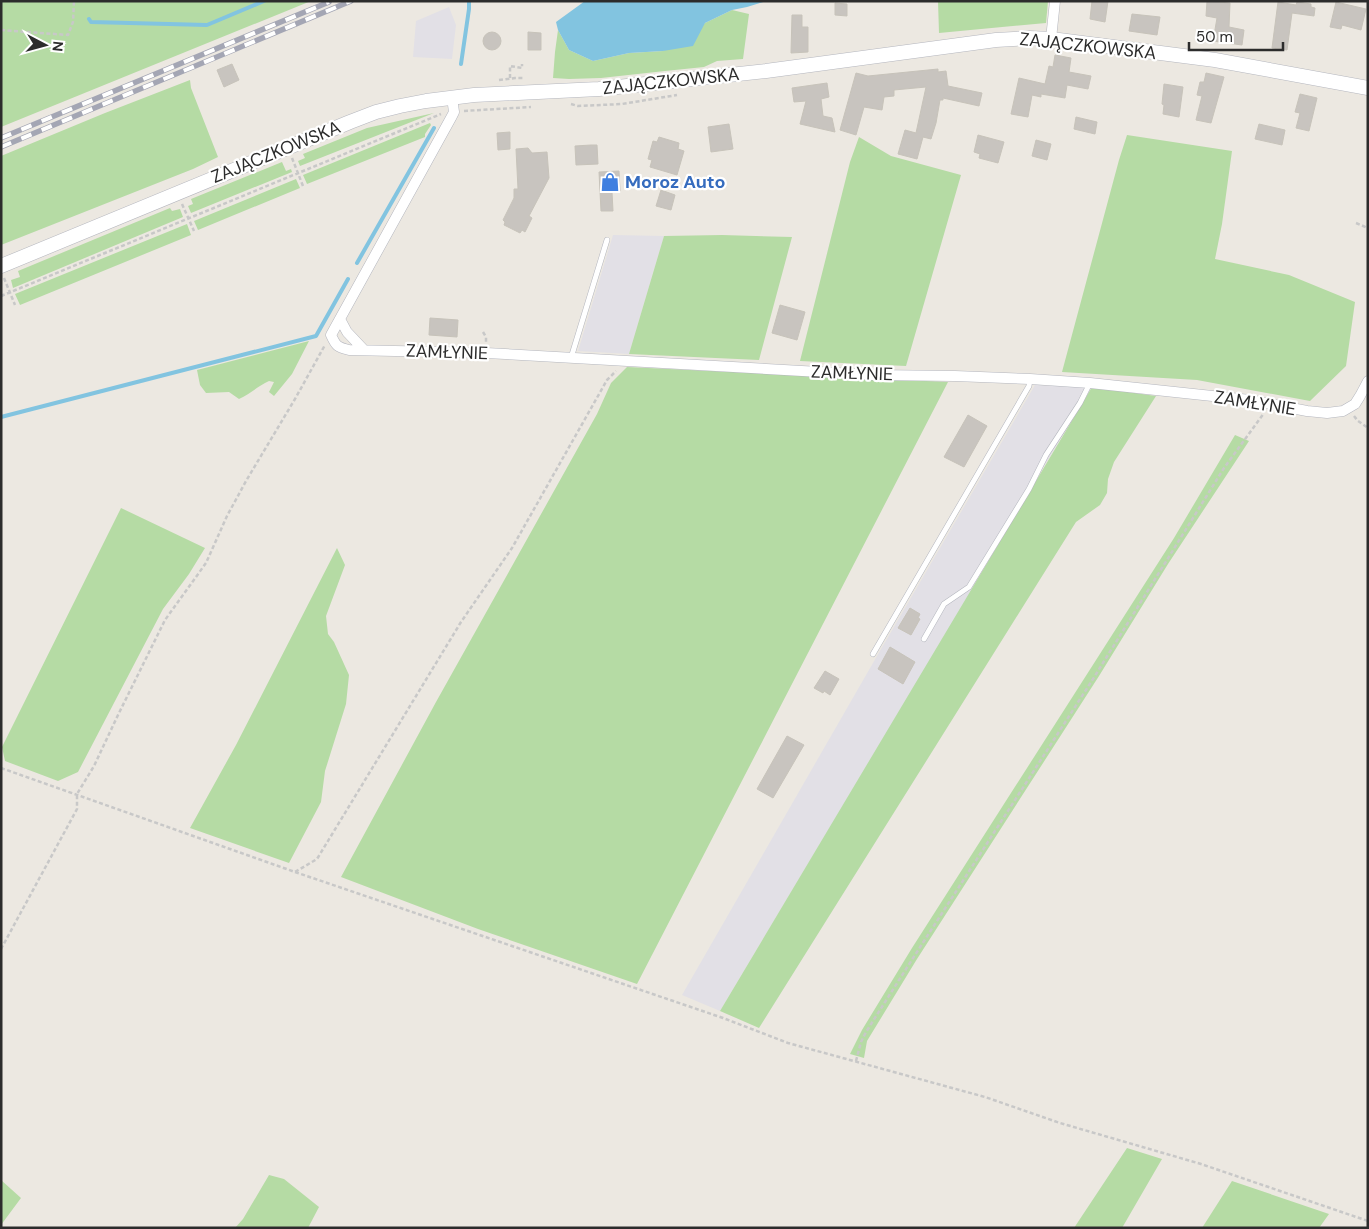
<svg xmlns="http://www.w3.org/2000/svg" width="1369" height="1229" font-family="'DM Sans',sans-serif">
<rect width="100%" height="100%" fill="#ece8e1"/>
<path fill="#e2e0e6" d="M449,7L456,25L452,59L413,57L416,21Z
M613,235L664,236L629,354L578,351Z
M1035,385L1092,387L988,559L972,590L720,1011L682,995L877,656Z"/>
<path fill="#b5dba4" d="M1,1H311L1,127Z
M938,1H1048L1046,23L939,33Z
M732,10L749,14L743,59L717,61L704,67L665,71L601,78L569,79L553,78L555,52L558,30L569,50L593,61L629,53L663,51L705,23Z
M190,80L191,88L218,157L193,169L1,245V156L105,113Z
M434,113L300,166L298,161L305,158L303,154L367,128Z
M430,123L431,125L425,134V137L307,184L303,175Z
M1127,135L1232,151L1222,224L1215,259L1289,275L1355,302L1346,366L1310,401L1197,380L1062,372L1119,160Z
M859,137L891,156L961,175L906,366L800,361L850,162Z
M282,162L286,171L291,169L292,172L191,213L188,206L193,204L191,199Z
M296,179L300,188L198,230L194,221Z
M170,208L172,211L180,209L183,217L13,288L11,280L20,277L18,271Z
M187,224L191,235L20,305L15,294Z
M722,235L792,237L759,360L629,354L664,236Z
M309,341L292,374L274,396L269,392L274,382L269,381C258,386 250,394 239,399L229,392L206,393L200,385L197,370Z
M627,367L948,382L637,984L478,929L341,877L436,702L597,414L611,383Z
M1092,387L1156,396L1114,462L1108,479L1107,493L1100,505L1076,522L759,1028L720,1011Z
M1235,435L1249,441L1168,564L1099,676L917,959L867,1041L864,1058L850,1054L862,1030L912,948L1174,538Z
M121,508L205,548L189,574L163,609L78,772L58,781L5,761L2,747Z
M337,548L345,565L326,616L328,634L334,642L349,675L346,704L325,771L321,802L289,863L190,828L236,745Z
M1127,1148L1162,1159L1122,1228H1074Z
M269,1175L284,1179L319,1207L308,1228H235L243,1219Z
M1,1180L21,1198L1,1225Z
M1232,1181L1329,1214L1319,1228H1202Z"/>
<path fill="#82c4e0" d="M585,1H766L747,7L732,10L705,23L693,46L663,51L629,53L593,61L569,50L558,30L556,22Z"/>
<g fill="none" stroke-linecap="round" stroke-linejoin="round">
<path stroke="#82c4e0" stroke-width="4" d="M89,19L91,22L207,25L264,1
M461,64L469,9V1
M357,263L434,128
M1,417L316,336L348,279"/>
</g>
<path fill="#c8c4bf" stroke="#c7c3ba" d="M1092,1H1108L1105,22L1090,19Z
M1207,1L1230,3L1229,27L1244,30L1242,45L1213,41L1217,18L1206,16Z
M1278,2L1296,5L1297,2L1311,4V7L1315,8L1314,16L1292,13L1287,50L1272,48Z
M1336,2L1366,9L1361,30L1342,25L1341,29L1330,27Z
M835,3L847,4V16L835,15Z
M1132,14L1160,17L1157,35L1129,31Z
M792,15H802V27H808V52L791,53Z
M483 41a9 9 0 1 1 18 0a9 9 0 1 1-18 0Z
M528,32L541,33V50H528Z
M1055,55L1071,58L1069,72L1091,76L1088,89L1067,85L1065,98L1041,94V97L1032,95L1028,117L1011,114L1019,78L1045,84L1049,66L1053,67Z
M232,64L239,80L224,87L217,70Z
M938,69V72L946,71L948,86L982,93L979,106L943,98V100H940L936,123L931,139L923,137L917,159L898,154L905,130L916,133L926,87L894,90V96L884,97L882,110L864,107L856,135L840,130L856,73L868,76Z
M1206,73L1224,77L1211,123L1196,120L1202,96L1197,95L1200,82H1204Z
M827,83L829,97L821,99L823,116L832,118L835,132L800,124L806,101L794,102L792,88Z
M1164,84L1183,87L1179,117L1163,114L1164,105L1162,104Z
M1300,94L1317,98L1309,131L1296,128L1300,113L1295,112Z
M1076,117L1097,122L1095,134L1074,129Z
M729,124L733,149L711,152L708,127Z
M1259,124L1285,130L1282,145L1255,139Z
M510,132V149L498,150L497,133Z
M978,135L1004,142L998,163L979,158L980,154L974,152Z
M659,137L679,143L678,149L684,151L677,175L650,167L652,160L648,159L653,141L657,142Z
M1036,140L1051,144L1047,160L1032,156Z
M591,145H597L598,164L576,165L575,146Z
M528,148L532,153L547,152L549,178L529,216L532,218L525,232L522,230L520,233L504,225L505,222L503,220L514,198V189H518L516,149Z
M619,171L620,191L612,192L613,211H601L599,172Z
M661,190L675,195L671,210L656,206Z
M780,305L805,312L797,340L772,333Z
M430,318L458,320L457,337L429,335Z
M968,415L987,426L964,467L944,457Z
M910,608L920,614L918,618L920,619L911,635L898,628Z
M890,647L915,662L903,684L878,669Z
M825,671L839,679L830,695L824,691L823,693L814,688Z
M787,736L804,745L773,798L757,789Z"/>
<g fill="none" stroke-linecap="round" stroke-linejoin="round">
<g stroke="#b4b6be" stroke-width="6">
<path id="service" d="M571,358L607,240
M924,639L944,604L969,587L1029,489L1046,455L1080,403L1090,383
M873,654L1029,386L1030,379"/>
</g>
<g stroke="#b4b6be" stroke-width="11">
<path id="minor" d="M1051,39L1055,1
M452,97L454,112L452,116L331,335C336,346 337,347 349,350L486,353L873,375L955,376L1030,379L1090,383L1250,400L1307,411L1327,413L1343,411L1355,404L1360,396L1368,381
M340,319L347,332L364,350"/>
</g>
<g stroke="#b4b6be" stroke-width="15">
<path id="secondary" d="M1,266L350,122L376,112L400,106L426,101L474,95L599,89L766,71L996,40L1029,38L1051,39L1215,60L1368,88"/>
</g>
<path stroke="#c8c8c8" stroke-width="2.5" stroke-dasharray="4 2.5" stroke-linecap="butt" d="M1,30L68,35L73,22L74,1
M510,78V66L522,68V64
M499,80L515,78H524
M571,104L578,106L622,104L677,95
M464,111L531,107
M292,158L303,186
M182,204L194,231
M1356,223L1368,228
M4,278L15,305
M1,296L441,114
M483,332L486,337V342
M1354,416L1358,421L1368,428
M1,768L295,872L317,859L461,622L512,548L607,380L616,371
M295,872L723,1018L788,1043L985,1097L1060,1123L1201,1164L1368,1221
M1,949L77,809V794L94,766L118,715L165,620L206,563L227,516L246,481L295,399L325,345
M856,1061L861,1042L866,1032L906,969L1093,679L1224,468L1264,413"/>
<use href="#service" stroke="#fff" stroke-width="5"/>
<use href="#minor" stroke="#fff" stroke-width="10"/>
<use href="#secondary" stroke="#fff" stroke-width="14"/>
<g stroke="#a4a6b4" stroke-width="5.5">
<path id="rail" d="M1,138L329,2
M1,147L351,1"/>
</g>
<use href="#rail" stroke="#fff" stroke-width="4" stroke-dasharray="11" stroke-linecap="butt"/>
</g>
<defs>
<g id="shop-bare" transform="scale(1.5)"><path d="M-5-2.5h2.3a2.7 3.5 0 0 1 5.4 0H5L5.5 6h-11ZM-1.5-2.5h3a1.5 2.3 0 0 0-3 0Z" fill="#3f7fe0" stroke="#fff" stroke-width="2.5" paint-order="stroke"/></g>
</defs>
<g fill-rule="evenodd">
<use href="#shop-bare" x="610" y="182"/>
</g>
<g text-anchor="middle" stroke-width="4.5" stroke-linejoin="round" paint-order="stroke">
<g font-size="18" fill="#2c2c2c" stroke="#fff">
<text transform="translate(1088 46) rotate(6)" y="6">ZAJĄCZKOWSKA</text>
<text transform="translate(671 81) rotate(-6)" y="6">ZAJĄCZKOWSKA</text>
<text transform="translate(276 152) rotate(-22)" y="6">ZAJĄCZKOWSKA</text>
<text transform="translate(447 352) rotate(2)" y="6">ZAMŁYNIE</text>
<text transform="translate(852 373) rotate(2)" y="6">ZAMŁYNIE</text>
<text transform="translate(1255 403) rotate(9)" y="6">ZAMŁYNIE</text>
</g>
<g font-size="18" font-weight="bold" fill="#366cbe" stroke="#fff" text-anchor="start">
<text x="625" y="188">Moroz Auto</text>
</g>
</g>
<rect width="1369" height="1229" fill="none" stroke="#2c2c2c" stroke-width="5"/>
<g transform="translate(45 45) rotate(96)" stroke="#ffffff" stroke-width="4" paint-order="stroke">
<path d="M0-4L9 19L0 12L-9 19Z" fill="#2c2c2c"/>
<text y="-8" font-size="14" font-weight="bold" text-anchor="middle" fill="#2c2c2c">N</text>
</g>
<path d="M1189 42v8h94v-8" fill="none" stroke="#2c2c2c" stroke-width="2.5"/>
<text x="1196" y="42" font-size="15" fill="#2c2c2c" stroke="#ffffff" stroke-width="4" paint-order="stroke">50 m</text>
</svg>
